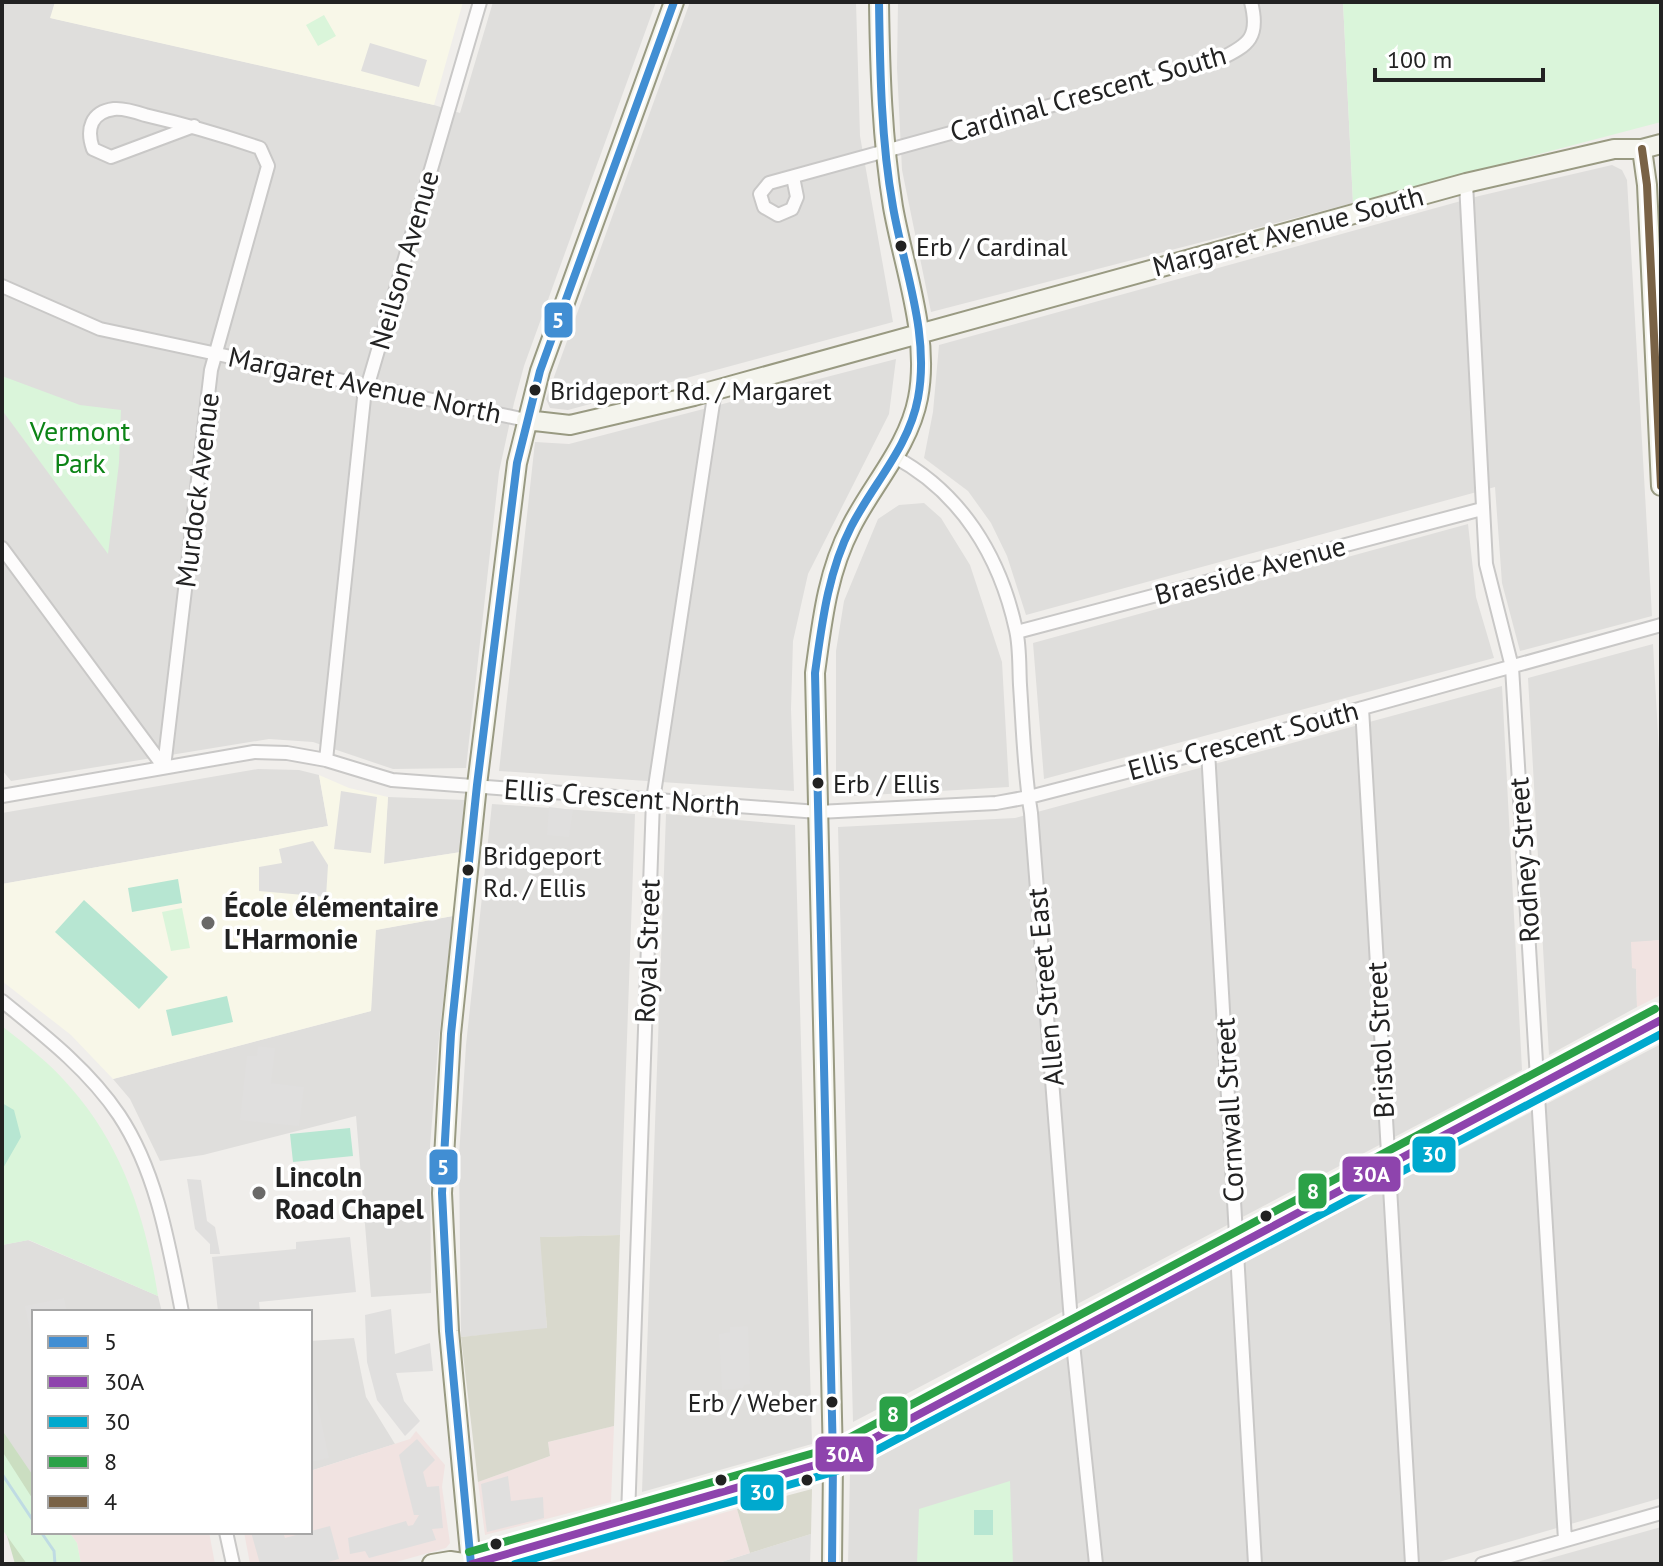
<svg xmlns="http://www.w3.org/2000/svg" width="1663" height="1566" font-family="'PT Sans',sans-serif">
<rect width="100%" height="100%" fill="#f0eeeb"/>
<path fill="#dfdedc" d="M2,2H55L51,18L434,105L460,113L493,2H656L524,366L514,403L499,472L466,768L393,769L313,742L269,739L11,781L2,770Z
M690,2H856L860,136L893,322L568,410L550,408L546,399Z
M898,2H1343L1353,203L931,312L902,170L897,68Z
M1612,165L1622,170L1627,180L1652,616L1520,651L1502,583L1495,487L1026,615L1007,556L991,523L968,491L924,458L933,412L939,345L1479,196Z
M896,359L889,414L808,574L793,641L791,709L794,791L499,771L535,442L569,444Z
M924,503L941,518L970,565L1002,662L1009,787L836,797V651L844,601L878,519L899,505Z
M1468,524L1476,597L1494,658L1044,779L1033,643Z
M1653,644L1661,788V940L1631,943L1636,968L1637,1007L1549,1055L1528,678Z
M1502,686L1522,1070L853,1422L838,827L1015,818Z
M258,769L299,770L319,775L328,826L2,884V813Z
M388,797L466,800L461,852L383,864Z
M492,804L635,814L620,1235L541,1237L547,1329L461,1337L459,1156L466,1045Z
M666,814L795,825L812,1444L642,1492Z
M453,916L438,1047L430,1146L431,1293L371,1297L356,1116L203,1155L160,1161L130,1099L113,1079L371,1011L375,930Z
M1661,1044V1498L1432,1564H848L850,1472L1090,1343Z
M28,1240L158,1296L162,1312H34V1501L2,1451V1245Z
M354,1338L366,1397L395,1444L310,1471V1341Z
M1661,1527V1564H1530Z
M811,1534L810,1564H715L750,1553Z"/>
<path fill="#f1e3e1" d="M1661,940V995L1637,1007L1636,969L1632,968L1631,942Z
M614,1426L611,1502L485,1535L478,1482L550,1456L548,1442Z
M416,1431L445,1465L442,1487L450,1543L446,1548L389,1564H250L244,1532H310V1471L410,1439Z
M737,1509L750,1553L715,1564H541Z
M69,1532H209L215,1564H81L77,1543Z"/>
<path fill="#f8f7e8" d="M55,2H463L434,105L50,18Z
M319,775L349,788L388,797L384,864L461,852L453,916L376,930L371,1011L113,1079L71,1035L2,981V884L328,826Z"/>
<path fill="#d9d9cd" d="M620,1235L614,1426L548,1442L550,1456L478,1482L461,1337L547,1328L540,1237Z
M812,1489L811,1534L750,1553L737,1509Z"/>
<path fill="#cbdec1" d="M2,1430L34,1477V1532L78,1564H15L2,1518Z"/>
<path fill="#daf5da" d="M1343,2H1661V122L1353,203Z
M324,15L336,36L318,46L306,25Z
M2,376L80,405L121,410L119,463L108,554L2,410Z
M182,908L190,948L171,951L162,912Z
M2,1026C26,1045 51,1064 71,1088C123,1147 146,1220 158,1296L29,1240L2,1245Z
M2,1451L34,1501V1532H69L77,1543L81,1564H27L2,1529Z
M1010,1481L1013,1564H917L919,1509Z"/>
<path fill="#b7e6d2" d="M178,879L182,903L132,912L128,888Z
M84,900L168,977L139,1009L55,932Z
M227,996L233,1022L172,1036L166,1010Z
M2,1103L14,1110L21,1137L2,1170Z
M350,1128L353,1156L293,1162L290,1134Z
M974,1510H993V1535H974Z"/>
<path fill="#e0dfde" d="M370,43L427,60L419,87L361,71Z
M341,791L377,797L371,853L334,849Z
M549,807L573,810L569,837L547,835Z
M313,841L328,865L326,897L259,891V867L282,863L279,849Z
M258,1046L275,1048L271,1083L304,1087L299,1126L240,1120L247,1056H257Z
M187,1179L201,1180L207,1221L215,1227L220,1254H210V1244L195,1229Z
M350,1237L356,1292L259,1302L260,1312H218L212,1257L296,1249V1242Z
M64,1298L67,1312H34V1349L25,1306Z
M391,1309L395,1354L430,1343L433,1371L396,1373L404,1401L420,1421L405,1436L377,1400L367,1362L365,1315Z
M748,1326L750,1384L744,1385L743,1388L722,1390L719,1334L730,1332V1327Z
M310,1371L329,1458L310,1462Z
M417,1439L435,1460L423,1472L427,1487L439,1486L443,1528L432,1529L436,1540L369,1558L365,1551L350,1554L348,1538L406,1521L408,1526L413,1525L419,1515H414L399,1455Z
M508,1476L511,1501L543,1497L544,1518L487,1532L481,1484Z
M330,1526L339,1559L321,1564H260L251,1532H283L285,1538Z"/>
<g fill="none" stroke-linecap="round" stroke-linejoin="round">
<path stroke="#bfdbe3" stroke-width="3" d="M2,1474L34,1522
M41,1532L54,1551L55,1564"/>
<g stroke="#c9c8c7" stroke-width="16">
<path id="street" d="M793,177L797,197L792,209L778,215L764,207L760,194L769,183L1220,59C1249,45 1260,37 1251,2
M1466,183L1486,564L1512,667L1565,1540
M2,286L100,329L526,420
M893,456C961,492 1000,556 1016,630C1020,647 1019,667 1020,685C1023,728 1024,771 1031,813L1072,1334L1096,1564
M2,548L164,767
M1017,632L1482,509
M1362,708L1412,1564
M1208,751L1255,1564
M326,760L364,398L480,2
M164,767L211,370L268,166L260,148C222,135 184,124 145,115C136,112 124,108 114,109C91,112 86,129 93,149L111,157L194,126
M2,796L254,752L287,753L326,760L392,780L818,812L996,803L1029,797L1208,751L1661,625
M2,1001C44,1035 89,1070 119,1115C157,1172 169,1246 182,1312
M628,1517L653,800L715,390
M226,1532L233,1564
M1482,1564L1661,1513"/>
</g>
<g stroke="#999a82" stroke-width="22">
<path id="secondary" d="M1642,149L1647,185L1661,486
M526,420L570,425L694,396L1466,183L1614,149H1642L1661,144
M432,1564L450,1561L470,1564
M471,1564L449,1331L442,1193L451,1034L477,785L517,463L540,371L674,2
M472,1564L833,1460L1237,1247L1661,1020
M832,1564L833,1460L815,673C822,622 827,573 851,527C872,485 909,446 918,398C930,336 904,269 893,207C882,139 880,71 879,2"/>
</g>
<use href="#street" stroke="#fdfcfc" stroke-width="12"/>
<use href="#secondary" stroke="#f4f4ed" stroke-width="18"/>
<g stroke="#fff" stroke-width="14">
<path id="bus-1" d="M471,1564L449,1331L442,1193L451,1034L477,785L517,463L540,371L674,2
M832,1564L833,1460L815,673C822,623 828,572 851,527C873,484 909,447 918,398C930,334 904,270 893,207C881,140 880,70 879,2"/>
</g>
<g stroke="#fff" stroke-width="14">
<path id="bus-2" d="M472,1564L833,1460L1661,1020"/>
</g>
<g stroke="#fff" stroke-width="14">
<path id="bus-3" d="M515,1564L837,1471L1661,1034"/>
</g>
<g stroke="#fff" stroke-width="14">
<path id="bus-4" d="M469,1552L828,1449L1655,1009"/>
</g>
<g stroke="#fff" stroke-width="14">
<path id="bus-5" d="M1642,149L1647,185L1661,486"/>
</g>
<use href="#bus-1" stroke="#418ed3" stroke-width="8"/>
<use href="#bus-2" stroke="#8e44ad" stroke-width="8"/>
<use href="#bus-3" stroke="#00a9ce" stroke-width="8"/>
<use href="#bus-4" stroke="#2ba147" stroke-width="8"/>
<use href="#bus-5" stroke="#796246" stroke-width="8"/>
</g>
<g fill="#222" stroke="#fff" stroke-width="3">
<circle cx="901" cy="246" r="7"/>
<circle cx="535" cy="390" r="7"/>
<circle cx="818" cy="783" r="7"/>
<circle cx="468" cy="870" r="7"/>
<circle cx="1266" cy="1216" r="7"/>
<circle cx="832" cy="1402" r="7"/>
<circle cx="721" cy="1480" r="7"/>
<circle cx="807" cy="1480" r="7"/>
<circle cx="496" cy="1544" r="7"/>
</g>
<g fill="#6a6968" stroke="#fff" stroke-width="3">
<circle cx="208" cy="923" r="8"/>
<circle cx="259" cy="1193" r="8"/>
</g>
<g text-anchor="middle" stroke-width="7" stroke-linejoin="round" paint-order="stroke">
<g font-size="26" fill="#222" stroke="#fff" text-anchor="start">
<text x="916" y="256">Erb / Cardinal</text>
<text x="550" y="400">Bridgeport Rd. / Margaret</text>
<text x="833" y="793">Erb / Ellis</text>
<text x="483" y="865">Bridgeport<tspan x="483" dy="32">Rd. / Ellis</tspan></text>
<text x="817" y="1412" text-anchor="end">Erb / Weber</text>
</g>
<g font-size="28" fill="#222" stroke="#fff">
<text transform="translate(1088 93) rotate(-16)" y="10">Cardinal Crescent South</text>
<text transform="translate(1288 231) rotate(-15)" y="10">Margaret Avenue South</text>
<text transform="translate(404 260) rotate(-74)" y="10">Neilson Avenue</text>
<text transform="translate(365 385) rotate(12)" y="10">Margaret Avenue North</text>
<text transform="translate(197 490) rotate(-83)" y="10">Murdock Avenue</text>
<text transform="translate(1250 570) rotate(-15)" y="10">Braeside Avenue</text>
<text transform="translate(1243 740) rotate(-15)" y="10">Ellis Crescent South</text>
<text transform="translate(622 797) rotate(4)" y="10">Ellis Crescent North</text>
<text transform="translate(1524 860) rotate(-94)" y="10">Rodney Street</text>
<text transform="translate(647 951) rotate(-88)" y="10">Royal Street</text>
<text transform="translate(1045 987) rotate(-95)" y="10">Allen Street East</text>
<text transform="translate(1380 1040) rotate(-93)" y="10">Bristol Street</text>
<text transform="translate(1229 1110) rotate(-93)" y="10">Cornwall Street</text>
</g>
<g font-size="28" fill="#0c8416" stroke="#fff">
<text x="80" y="441">Vermont<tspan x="80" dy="32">Park</tspan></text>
</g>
<g font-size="28" font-weight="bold" fill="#222" stroke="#fff" text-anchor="start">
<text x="224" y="917">École élémentaire<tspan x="224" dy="32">L'Harmonie</tspan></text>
<text x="275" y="1187">Lincoln<tspan x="275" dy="32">Road Chapel</tspan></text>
</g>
</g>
<g stroke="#fff" stroke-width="3">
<rect x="543" y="301" width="31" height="38" rx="8" fill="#418ed3"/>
<rect x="1411" y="1135" width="46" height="39" rx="8" fill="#00a9ce"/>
<rect x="428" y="1148" width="31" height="38" rx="8" fill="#418ed3"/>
<rect x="1341" y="1155" width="61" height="38" rx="8" fill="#8e44ad"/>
<rect x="1297" y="1172" width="31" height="38" rx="8" fill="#2ba147"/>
<rect x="878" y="1395" width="31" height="38" rx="8" fill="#2ba147"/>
<rect x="814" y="1435" width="61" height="38" rx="8" fill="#8e44ad"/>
<rect x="739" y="1473" width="46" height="39" rx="8" fill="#00a9ce"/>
</g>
<g font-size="22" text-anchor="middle" font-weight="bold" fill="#fff">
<text x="558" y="328">5</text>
<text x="1434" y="1162">30</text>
<text x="443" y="1175">5</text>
<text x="1371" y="1182">30A</text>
<text x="1313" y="1199">8</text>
<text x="893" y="1422">8</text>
<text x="844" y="1462">30A</text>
<text x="762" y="1500">30</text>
</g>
<rect width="1663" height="1566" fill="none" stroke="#222222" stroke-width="8"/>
<rect x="32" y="1310" width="280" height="224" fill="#ffffff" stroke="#a7a7a7" stroke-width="2"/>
<rect x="48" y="1336" width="40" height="12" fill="#418ed3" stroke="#a7a7a7" stroke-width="2"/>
<text x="104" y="1350" font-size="24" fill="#222222">5</text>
<rect x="48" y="1376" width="40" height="12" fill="#8e44ad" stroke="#a7a7a7" stroke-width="2"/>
<text x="104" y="1390" font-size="24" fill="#222222">30A</text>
<rect x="48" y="1416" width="40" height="12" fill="#00a9ce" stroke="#a7a7a7" stroke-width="2"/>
<text x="104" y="1430" font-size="24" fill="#222222">30</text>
<rect x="48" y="1456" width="40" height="12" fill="#2ba147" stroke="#a7a7a7" stroke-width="2"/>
<text x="104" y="1470" font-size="24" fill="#222222">8</text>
<rect x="48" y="1496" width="40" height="12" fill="#796246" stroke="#a7a7a7" stroke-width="2"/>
<text x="104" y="1510" font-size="24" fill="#222222">4</text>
<path d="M1375 68v12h168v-12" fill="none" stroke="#222222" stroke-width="4"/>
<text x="1387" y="68" font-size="24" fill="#222222" stroke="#ffffff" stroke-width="6" paint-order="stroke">100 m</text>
</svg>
